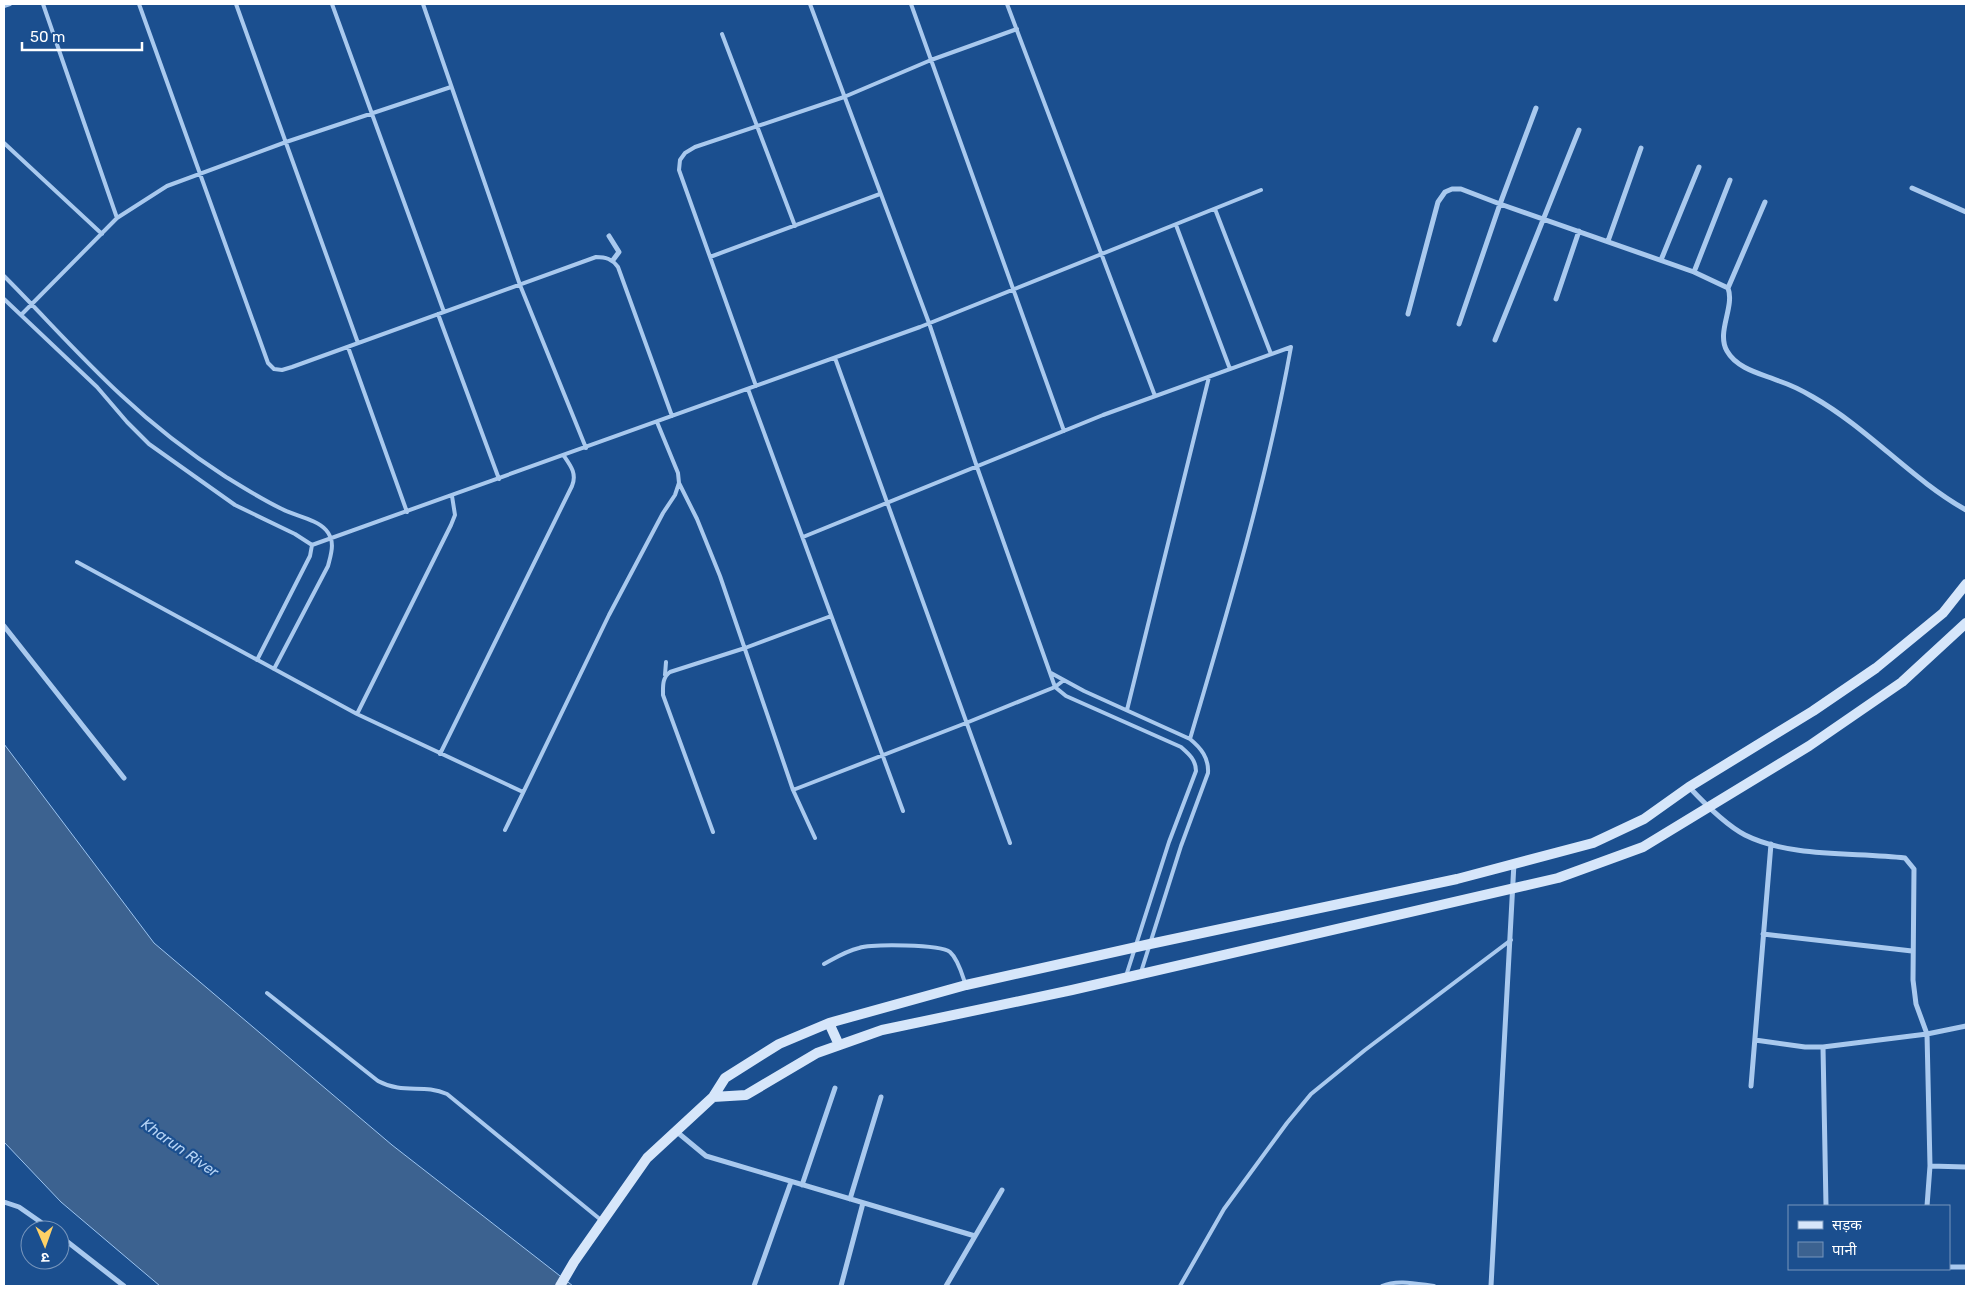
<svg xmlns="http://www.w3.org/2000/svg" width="1970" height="1290" font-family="Rubik,'Noto Sans Devanagari',sans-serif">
<rect width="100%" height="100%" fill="#1b4f8f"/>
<path fill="#3c6290" stroke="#9cc4f0" d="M4,744L154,943L392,1145L573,1286H160L61,1202L4,1142Z"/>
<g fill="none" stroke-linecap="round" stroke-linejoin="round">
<path stroke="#a9c9ee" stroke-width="4" d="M43,4L117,218
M139,4L268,363L274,369L282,370L292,367L596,257C606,257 612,259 618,267L672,416
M236,4L358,343
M332,4L444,312
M423,4L520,285L586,448
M810,4L929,323L977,467L1055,687L1066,696L1181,747C1189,754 1196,760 1196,771L1169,842L1126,976
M911,4L1064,431
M1007,4L1155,396
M4,6L10,4
M722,34L795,226
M4,143L102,234
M1215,209L1271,354
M1176,225L1230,369
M710,257L880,194
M4,276C43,315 80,357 121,395C153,425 189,453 226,477C244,488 263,500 282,509C295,516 316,519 326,530C336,541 331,554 328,566L274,669
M4,299L97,387L127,422L149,444L235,505L295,534L312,545L310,556L257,660
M438,314L499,479
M21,315L117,218L167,186L286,142L451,87
M348,347L407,512
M835,358L1010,843
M756,386L679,170L680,160L685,153L695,147L844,97L931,60L1017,29
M748,389L903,811
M679,483L697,519L720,576L793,790L815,838
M803,537L1103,415L1291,347C1267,480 1228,610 1190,739
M312,545L920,327L1261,190
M77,562L357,714L523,792
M1051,673L1084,691L1190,739C1201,748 1209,758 1208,773L1181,846L1141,972
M665,675L666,662
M1127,710L1209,377
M357,714L451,525L455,515L452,496
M440,754L572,486C577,474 571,466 564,456
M793,790L966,723L1055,687L1064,680
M505,830L609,615L663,513L675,495L679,483L678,473L657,422
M713,832L663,695C663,686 662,678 670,672L745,648L831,616
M824,964C835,958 846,951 859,948C872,944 940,944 950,952C958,959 962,974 965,983
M267,993L378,1081C404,1095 423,1083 447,1094L601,1220
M1180,1286L1224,1209L1287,1123L1311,1094L1365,1050L1511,940
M1382,1286C1397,1279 1418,1284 1434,1286"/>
<path stroke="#a9c9ee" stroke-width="5" d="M1912,188L1966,212
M609,236L619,252L613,260
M1608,241L1641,148
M1661,260L1699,167
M1694,272L1730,180
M1728,288L1765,202
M1556,299L1579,231
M1408,314L1438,202L1445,192L1452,189H1461L1500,204L1694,272L1728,288C1735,307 1716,332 1727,351C1737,369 1762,374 1779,381C1791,385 1803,391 1813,397C1869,429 1911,479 1966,510
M1459,324L1500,204L1536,108
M1495,340L1579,130
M4,626L124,778
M1689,787C1704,803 1726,825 1745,835C1791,858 1854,852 1905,858L1914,869L1913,980L1916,1004L1927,1034L1930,1166L1927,1206
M1763,934L1912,951
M1755,1040L1805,1047H1823L1927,1034L1966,1026
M1823,1047L1826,1206
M1751,1086L1771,844
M677,1132L706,1156L975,1236
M1930,1166L1966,1167
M802,1185L835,1088
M850,1199L881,1097
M4,1202L19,1207L52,1230
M60,1236L124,1286
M1949,1267H1966
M754,1286L791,1182
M841,1286L863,1203
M946,1286L1002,1190
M1491,1286L1514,863"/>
<path stroke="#d6e6fa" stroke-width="10" d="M829,1023L839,1045
M713,1097L746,1095L817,1053L882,1030L1072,990L1558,878L1643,847L1809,746L1902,682L1966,623
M560,1286L574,1262L647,1158L713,1097L725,1078L779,1044L829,1023L966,985L1150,944L1457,879L1593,843L1644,819L1689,787L1813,711L1876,668L1943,613L1966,584"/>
</g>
<g text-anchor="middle" stroke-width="4.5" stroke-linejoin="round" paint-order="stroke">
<g font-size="15" font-style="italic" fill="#b5d3f5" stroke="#1b4f8f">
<text transform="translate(180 1148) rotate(35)" y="5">Kharun River</text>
</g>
</g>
<rect width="1970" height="1290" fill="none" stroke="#ffffff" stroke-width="10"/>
<rect x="1788" y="1205" width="162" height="65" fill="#1b4f8f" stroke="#7695bc"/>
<rect x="1798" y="1221" width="25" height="8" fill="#d6e6fa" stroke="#7695bc"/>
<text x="1832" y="1230" font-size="15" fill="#ffffff">सड़क</text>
<rect x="1798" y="1242" width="25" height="15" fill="#3c6290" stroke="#7695bc"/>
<text x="1832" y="1255" font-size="15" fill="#ffffff">पानी</text>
<g transform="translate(45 1245) rotate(178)"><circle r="24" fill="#1b4f8f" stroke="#7695bc"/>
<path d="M0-4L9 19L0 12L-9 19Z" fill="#ffd166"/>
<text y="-8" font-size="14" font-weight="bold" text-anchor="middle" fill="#ffffff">उ</text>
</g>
<path d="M22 42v8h120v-8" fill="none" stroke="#ffffff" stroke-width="2.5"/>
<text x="30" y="42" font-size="15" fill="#ffffff" stroke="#1b4f8f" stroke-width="4" paint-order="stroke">50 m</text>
</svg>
